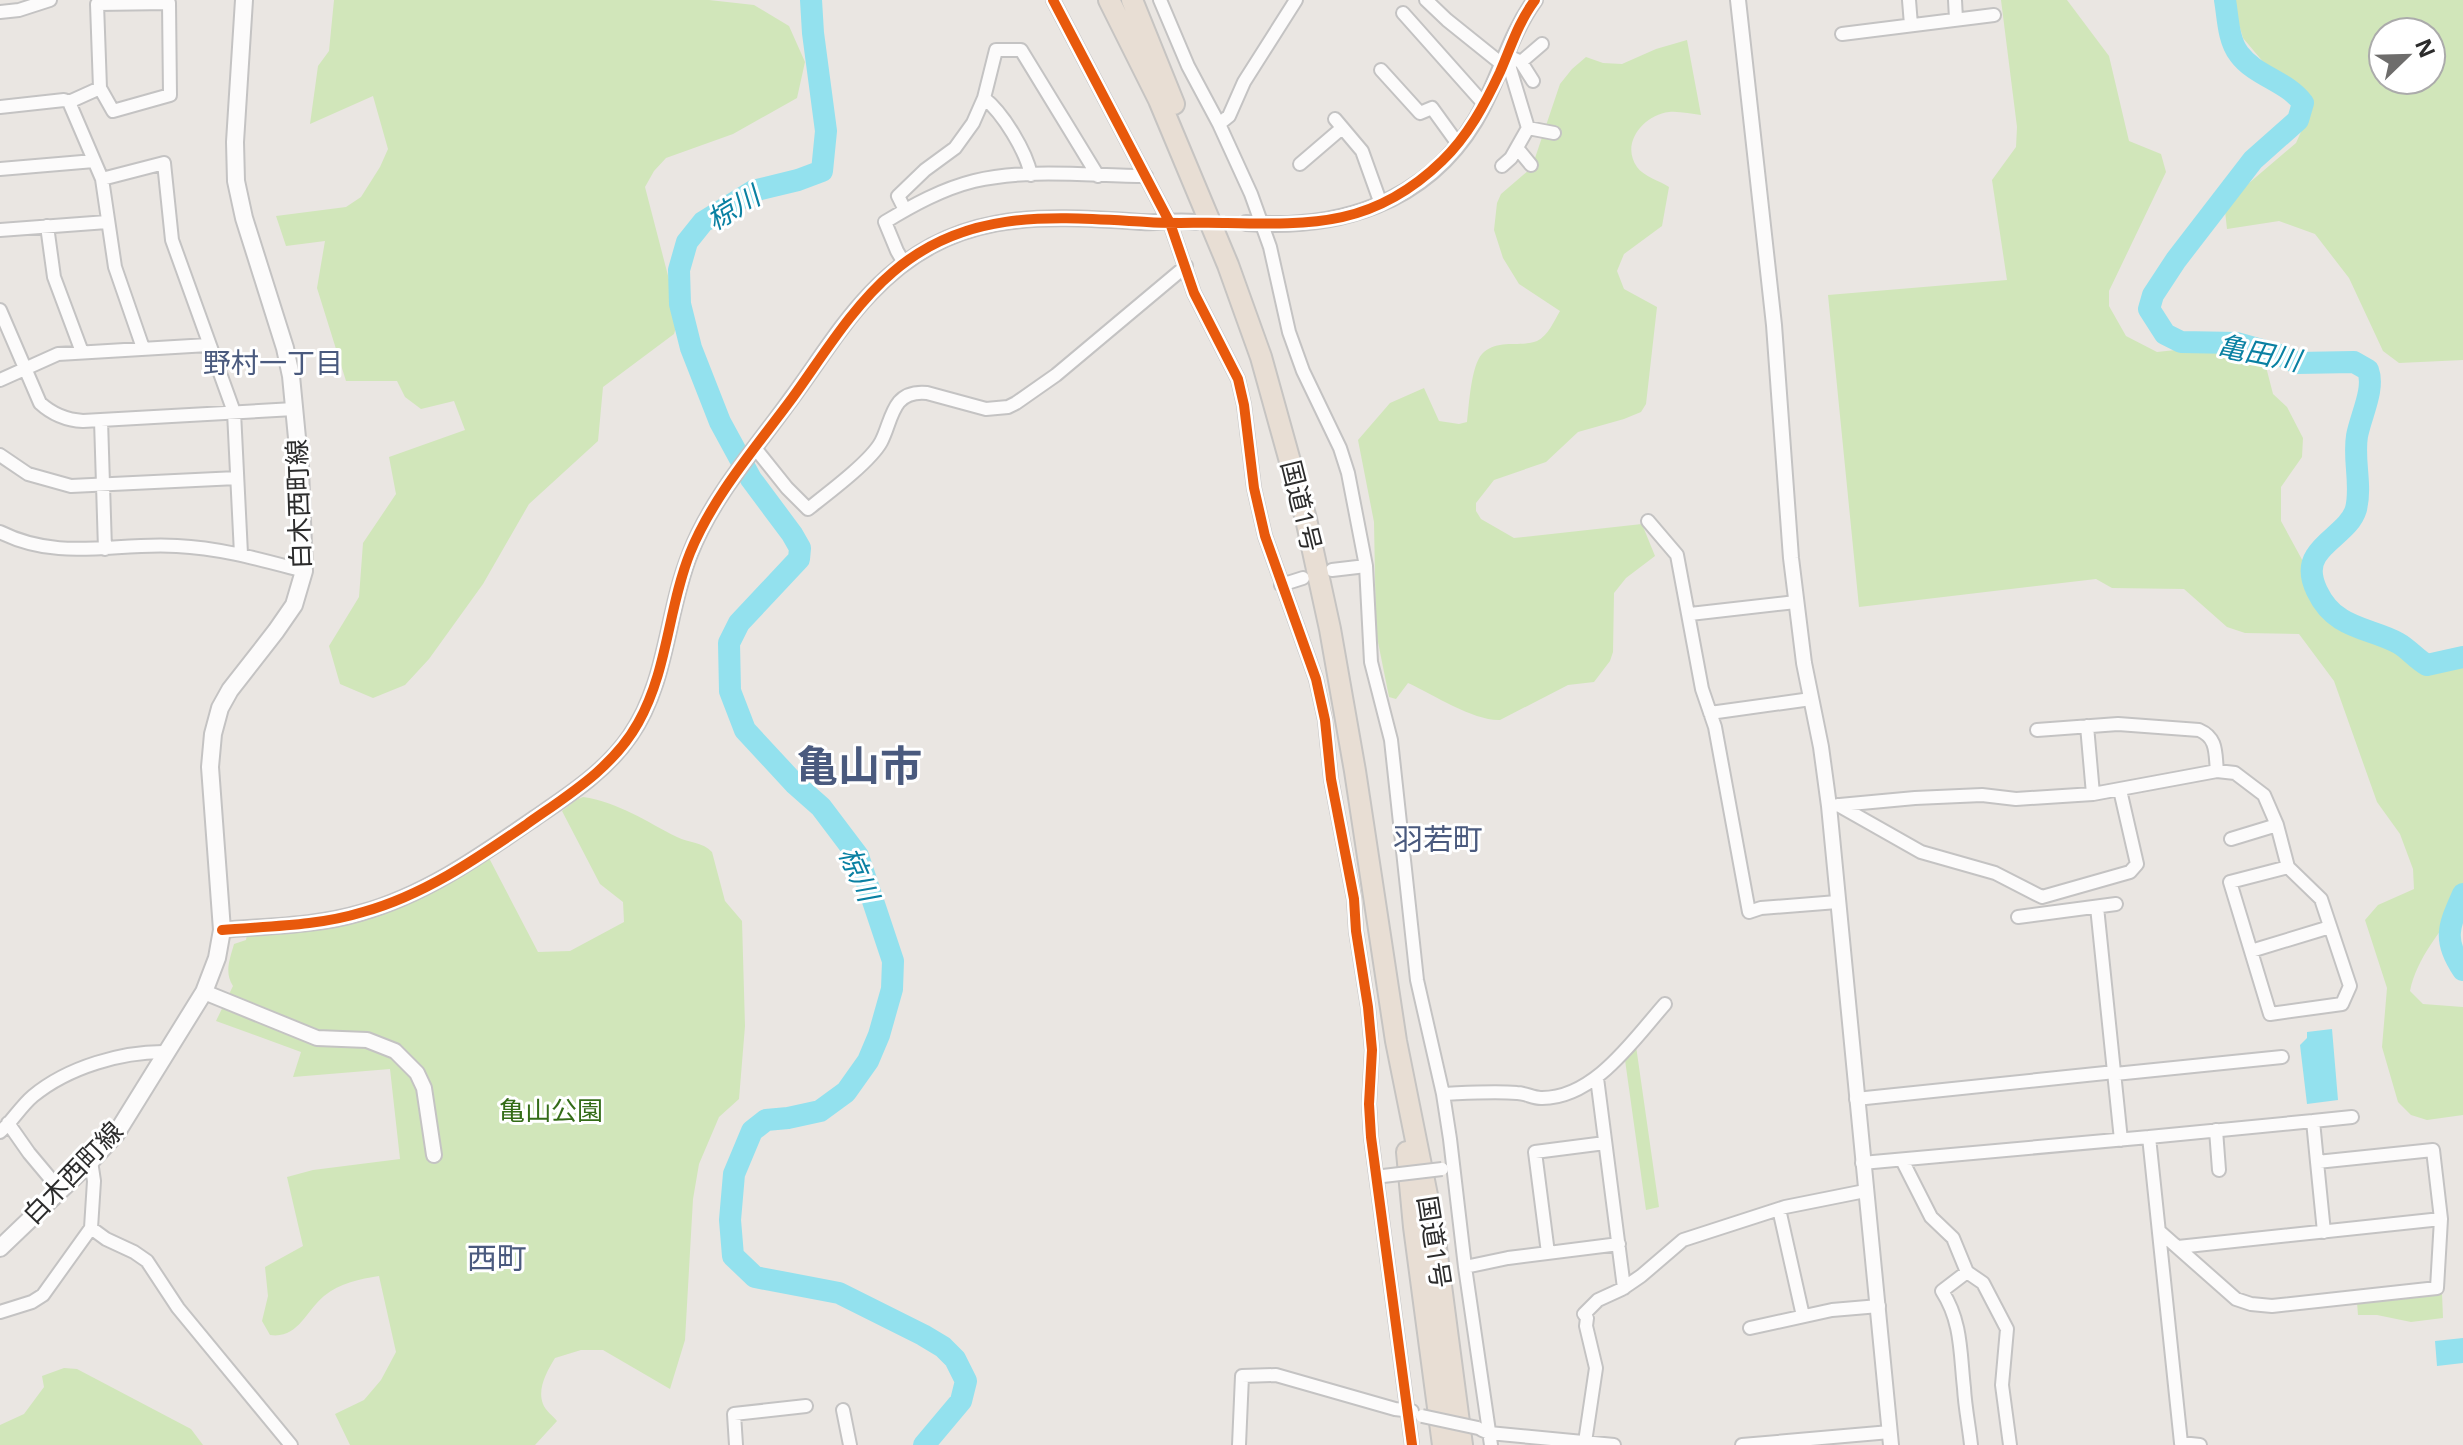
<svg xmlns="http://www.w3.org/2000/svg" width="2463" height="1445" font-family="'Open Sans','Noto Sans JP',sans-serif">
<rect width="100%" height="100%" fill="#eae6e2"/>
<path fill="#d1e6ba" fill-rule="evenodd" d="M334,0H709L754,5L789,26L805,62L797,98L733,134L666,158L654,171L645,187L679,318L674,334L603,387L598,441L529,504L483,584L429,659L405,685L373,698L340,684L329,646L359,597L363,543L396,494L389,457L465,430L454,401L421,409L405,397L397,381H346L317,288L325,241L286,246L276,216L346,207L361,197L380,167L388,149L373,96L310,124L318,66L329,51Z
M2001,0H2067L2109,56L2129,141L2161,154L2166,172L2109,291V306L2126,336L2157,352L2231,344L2264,359L2273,394L2287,407L2303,438L2302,457L2281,487V521L2324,600L2421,657L2463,658V903C2441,929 2417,958 2410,991L2423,1004L2463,1007V1115L2427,1120L2411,1115L2398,1102L2382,1047L2387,988L2365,920L2378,905L2414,889L2413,869L2400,834L2377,802L2334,681L2299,634L2245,633L2227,627L2184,589L2112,588L2096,579L1859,607L1828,295L2007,280L1992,180L2016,147L2017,127Z
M2232,0H2463V360L2399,363L2383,351L2349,278L2315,234L2279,221L2227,229L2225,211L2235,195L2296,143L2304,125L2286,89L2243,38ZM2383,32H2431V80H2383Z
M1687,40L1701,115C1691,114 1679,111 1669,112C1644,115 1620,143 1637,167C1643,176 1660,181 1669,187L1662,226L1624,254L1617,271L1624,289L1657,307L1646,404L1641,412L1624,419L1578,432L1546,462L1494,480L1476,503V511L1481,519L1514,538L1642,524L1655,556L1626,578L1614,593L1613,652L1610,661L1594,682L1568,685L1500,720C1474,721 1434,695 1408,683L1396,699L1389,697L1376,632L1374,522L1358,440L1390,403L1424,388L1439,421L1459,424L1467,422C1469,405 1471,366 1482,354C1497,338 1520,348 1537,341C1548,336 1554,321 1560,311L1519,284L1503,258L1494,230L1497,203L1501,194L1529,170L1534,161L1560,84L1572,69L1586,57L1603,63L1622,64L1656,49Z
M583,797C618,802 647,822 677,837C689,843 703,842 712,852L725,901L742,921L745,1026L739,1099L719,1117L699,1164L693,1199L685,1340L670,1389L603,1350H581L555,1358C547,1371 537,1389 543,1404C545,1410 553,1416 557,1421L535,1445H350L335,1414L364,1400L381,1380L396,1352L379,1276C360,1279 340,1283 324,1296C305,1312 298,1339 270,1335L262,1321L268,1296L265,1267L303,1246L287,1177L313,1170L400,1159L390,1069L293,1077L301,1052L216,1021L233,986C224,972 230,959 234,944L246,940L247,935C294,932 342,930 386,913C423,900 456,878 489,858L538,952L570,951L624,922L623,902L600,884L562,811L576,800Z
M1636,1046L1659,1207L1646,1210L1625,1060Z
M2442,1293L2443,1318L2411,1322L2377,1315H2358L2357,1302Z
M64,1368L77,1369L191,1429L203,1445H0V1425L24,1414L44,1387L42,1376Z"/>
<path fill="#93e1ee" d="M2332,1029L2338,1100L2307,1104L2300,1045L2307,1038V1032Z
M2463,1338V1363L2437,1366L2435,1341Z"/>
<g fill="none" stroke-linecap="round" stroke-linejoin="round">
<path stroke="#93e1ee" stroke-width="22" d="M811,0L813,33L826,131L822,171L798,180L753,191L703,222L687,242L679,270L680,304L691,348L720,422L751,479L792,534L800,548L799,559L739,623L729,643L730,691L745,730L795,784L821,807L858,856L893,961L892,989L879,1035L868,1061L846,1092L820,1111L788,1118L766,1120L752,1131L734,1174L730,1220L733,1256L755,1277L839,1293L923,1335L943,1347L955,1359L966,1381L961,1401L924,1445
M2225,0C2228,17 2228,40 2239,54C2255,76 2287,81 2303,103L2298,120L2253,160L2176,260L2153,295L2149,309L2165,334L2181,342L2237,343L2280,355L2297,363L2354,362L2368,370C2375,389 2361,415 2357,436C2353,460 2362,485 2356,509C2350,529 2326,539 2316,556C2303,576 2323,608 2341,619C2358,630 2380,633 2398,643C2409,649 2416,659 2427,665L2463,657
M2463,894C2449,926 2442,939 2463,970"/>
<path stroke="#c4c1be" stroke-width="14" stroke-dasharray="14 7" stroke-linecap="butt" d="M1204,222L1246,223"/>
<g stroke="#c4c3c3" stroke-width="16">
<path id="minor" d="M1053,0L1170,223L1194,293L1238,379L1244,405L1254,488L1265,536L1316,679L1325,720L1331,779L1354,899L1356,931L1368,1007L1372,1050L1369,1104L1371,1137L1412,1445
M1160,0L1188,66L1219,124L1251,194L1270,247L1289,332L1303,371L1340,448L1348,473L1366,566L1371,662L1391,740L1417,980L1443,1094L1450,1139L1465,1267L1491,1445
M1426,0L1447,20L1503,65
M1909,0L1911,25
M1955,0L1956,19
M169,3L170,95L113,111L100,88L97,4Z
M0,12L19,10L50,0
M1403,13L1484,104
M1842,34L1994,15
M1506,55L1521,62L1542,44
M1521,62L1533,81
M1381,70L1420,113L1432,108L1458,144
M984,98C1003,113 1026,151 1031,175
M69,102L100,88
M0,107L64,100L69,102L102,179L115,267L143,348
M1335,119L1362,151L1381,204
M1219,124L1229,116L1244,82L1296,0
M1528,128L1554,133
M1517,148L1531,165
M1300,164L1342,128
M1502,166L1511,158L1528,128L1506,55
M0,169L94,161
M102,179L164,163L172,240L234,412L241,554
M905,210L898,196L925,170L955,148L973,123L984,98L996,50H1021L1098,176
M47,226L54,277L82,352
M0,230L107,222
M904,263L897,251L885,222C913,205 942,189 974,181C1030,168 1089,176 1146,176
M0,310L40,403C53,415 66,420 83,421L294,409
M0,380L58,354L208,345
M101,420L105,549
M755,448L787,488L808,509C827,494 870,462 881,442C888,429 890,413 899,402C906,394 917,392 927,393L986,409L1008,407L1016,403L1056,375L1186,266
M0,455L28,474L71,486L237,478
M1648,521L1677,555L1702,689L1715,727L1749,912L1761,908L1837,902
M0,532C60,562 114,542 177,546C221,548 262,560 304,571
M1332,570L1366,566
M1281,585L1303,578
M1690,614L1796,602
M1710,713L1811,699
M2087,726L2093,794
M2037,730L2118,724L2199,730C2218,738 2215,754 2217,771
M1838,805L1921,852L1995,873L2042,897L2130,872L2137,864L2120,790
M1829,806L1915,798L1982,795L2016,799L2093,794L2217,771L2235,773L2264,795L2277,825L2288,867L2321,899L2350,986L2342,1004L2270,1014L2230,882L2288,867
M2231,839L2277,825
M2097,907L2121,1140
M2018,917L2116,904
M2251,951L2330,927
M2115,1074L2282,1057
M1597,1078L1624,1288
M1443,1094C1467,1093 1493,1091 1517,1093C1525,1093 1533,1098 1541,1098C1594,1099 1634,1039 1665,1004
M1856,1099L2115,1072
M2313,1121L2352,1117
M8,1123L29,1153L60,1190
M2216,1130L2219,1170
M0,1132C12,1122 20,1107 33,1096C68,1067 123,1051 167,1052
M1902,1160L1931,1217L1953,1238L1967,1272L1942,1291C1962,1322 1960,1353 1964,1388C1965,1407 1969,1426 1971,1445
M2317,1162L2324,1232
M1862,1163L2149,1137
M1779,1209L1803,1316
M91,1228L106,1239L134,1252L147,1261L178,1308L291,1445
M2159,1231L2236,1299L2251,1304L2272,1306L2437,1288L2441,1219L2433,1150L2317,1162L2313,1121L2149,1137L2181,1443L2200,1445
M2178,1247L2441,1219
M1548,1253L1535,1152L1605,1143
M1465,1267L1508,1258L1619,1244
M1967,1272L1983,1283L2007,1329L2002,1385L2010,1445
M0,1312L32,1302L43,1295L91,1228L94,1181L91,1161
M1750,1328L1832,1310L1879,1306
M843,1410L850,1445
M1482,1430L1489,1433L1614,1445
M1585,1442L1596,1368L1586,1326L1587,1318L1584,1314L1598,1300L1622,1289L1641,1276L1683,1240L1785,1207L1865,1191
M736,1445L734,1414L806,1406
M1239,1445L1242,1376L1276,1375L1395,1409L1412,1411
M1742,1445L1890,1432"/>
</g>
<g stroke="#c4c3c3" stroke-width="18">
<path id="tertiary" d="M1738,0L1774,325L1791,558L1804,663L1821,747L1829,806L1891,1445
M1246,223C1337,230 1425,204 1475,121C1499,82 1508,37 1535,0
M222,930C268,926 316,926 360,913C425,895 480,856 535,818C569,795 606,771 630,736C668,681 666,614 690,554C712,497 756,448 791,399C817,364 841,324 871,293C951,209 1036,215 1142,222C1160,223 1178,220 1196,222
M204,992L317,1038L367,1040L395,1051L417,1073L424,1088L434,1155"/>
</g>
<g stroke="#c4c3c3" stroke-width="20">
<path id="secondary" d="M0,1248L91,1161L116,1134L204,992L217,958L222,930L210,767L213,734L220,708L230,690L276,631L294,605L304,571L300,469L291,376L285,348L244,218L236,181L235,142L244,0"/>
</g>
<g stroke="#c6c4c2" stroke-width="24">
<path id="trunk" d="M1109,0L1159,100L1228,265L1261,357L1306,519L1330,629L1355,771L1396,1041L1433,1225L1462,1445
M1132,0L1174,104
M1407,1152L1414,1227L1443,1445"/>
</g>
<use href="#minor" stroke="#fcfbfb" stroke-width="12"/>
<use href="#tertiary" stroke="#fcfbfb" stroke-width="14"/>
<use href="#secondary" stroke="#fcfbfb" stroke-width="16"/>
<use href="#trunk" stroke="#e8ded4" stroke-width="20"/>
<g stroke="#c4c3c3" stroke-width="16" stroke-linecap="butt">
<path id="minor-bridge" d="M1383,1176L1442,1169
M1422,1416L1478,1428"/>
</g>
<use href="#minor-bridge" stroke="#fcfbfb" stroke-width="12"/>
<g stroke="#fff" stroke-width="15">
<path id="cycleway" d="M1053,0L1170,223L1194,293L1238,379L1244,405L1254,488L1265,536L1316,679L1325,720L1331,779L1354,899L1356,931L1368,1007L1372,1050L1369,1104L1371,1137L1412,1445
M222,930C269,926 318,926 363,912C424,895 476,859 527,824C568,795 613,768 638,723C668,670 668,608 690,553C713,496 757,446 793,397C824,354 853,306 893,272C968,207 1056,217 1147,222C1174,224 1201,222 1227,223C1314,225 1375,226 1442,161C1468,136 1485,104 1500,72C1511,47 1518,23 1535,0"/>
</g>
<use href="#cycleway" stroke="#e8590c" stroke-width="10"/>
</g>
<g text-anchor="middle" stroke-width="6" stroke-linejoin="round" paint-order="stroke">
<g font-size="26" fill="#2c2c2c" stroke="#fff">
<text transform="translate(299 504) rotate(-92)" y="9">白木西町線</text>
<text transform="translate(1301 506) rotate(76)" y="9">国道1号</text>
<text transform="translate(73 1173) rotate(-46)" y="9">白木西町線</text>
<text transform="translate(1434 1242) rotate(81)" y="9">国道1号</text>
</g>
<g font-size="26" fill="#346c18" stroke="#fff">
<text x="551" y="1120">亀山公園</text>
</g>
<g font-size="28" font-style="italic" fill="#0980a2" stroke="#fff">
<text transform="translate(733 208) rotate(-31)" y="10">椋川</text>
<text transform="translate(2259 353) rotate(11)" y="10">亀田川</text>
<text transform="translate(859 874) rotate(66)" y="10">椋川</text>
</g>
<g font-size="28" fill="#4a5a7e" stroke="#fff">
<text x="273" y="373">野村一丁目</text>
</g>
<g font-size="30" fill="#4a5a7e" stroke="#fff">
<text x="1438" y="850">羽若町</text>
<text x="497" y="1269">西町</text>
</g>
<g font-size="42" font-weight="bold" fill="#4a5a7e" stroke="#fff">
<text x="859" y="781">亀山市</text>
</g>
</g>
<g transform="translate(2407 56) rotate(67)"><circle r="38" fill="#ffffff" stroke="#ababab" stroke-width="2"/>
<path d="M0-6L14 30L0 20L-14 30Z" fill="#6e6d6c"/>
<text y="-12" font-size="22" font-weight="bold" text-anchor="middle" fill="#2c2c2c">N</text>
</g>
</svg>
